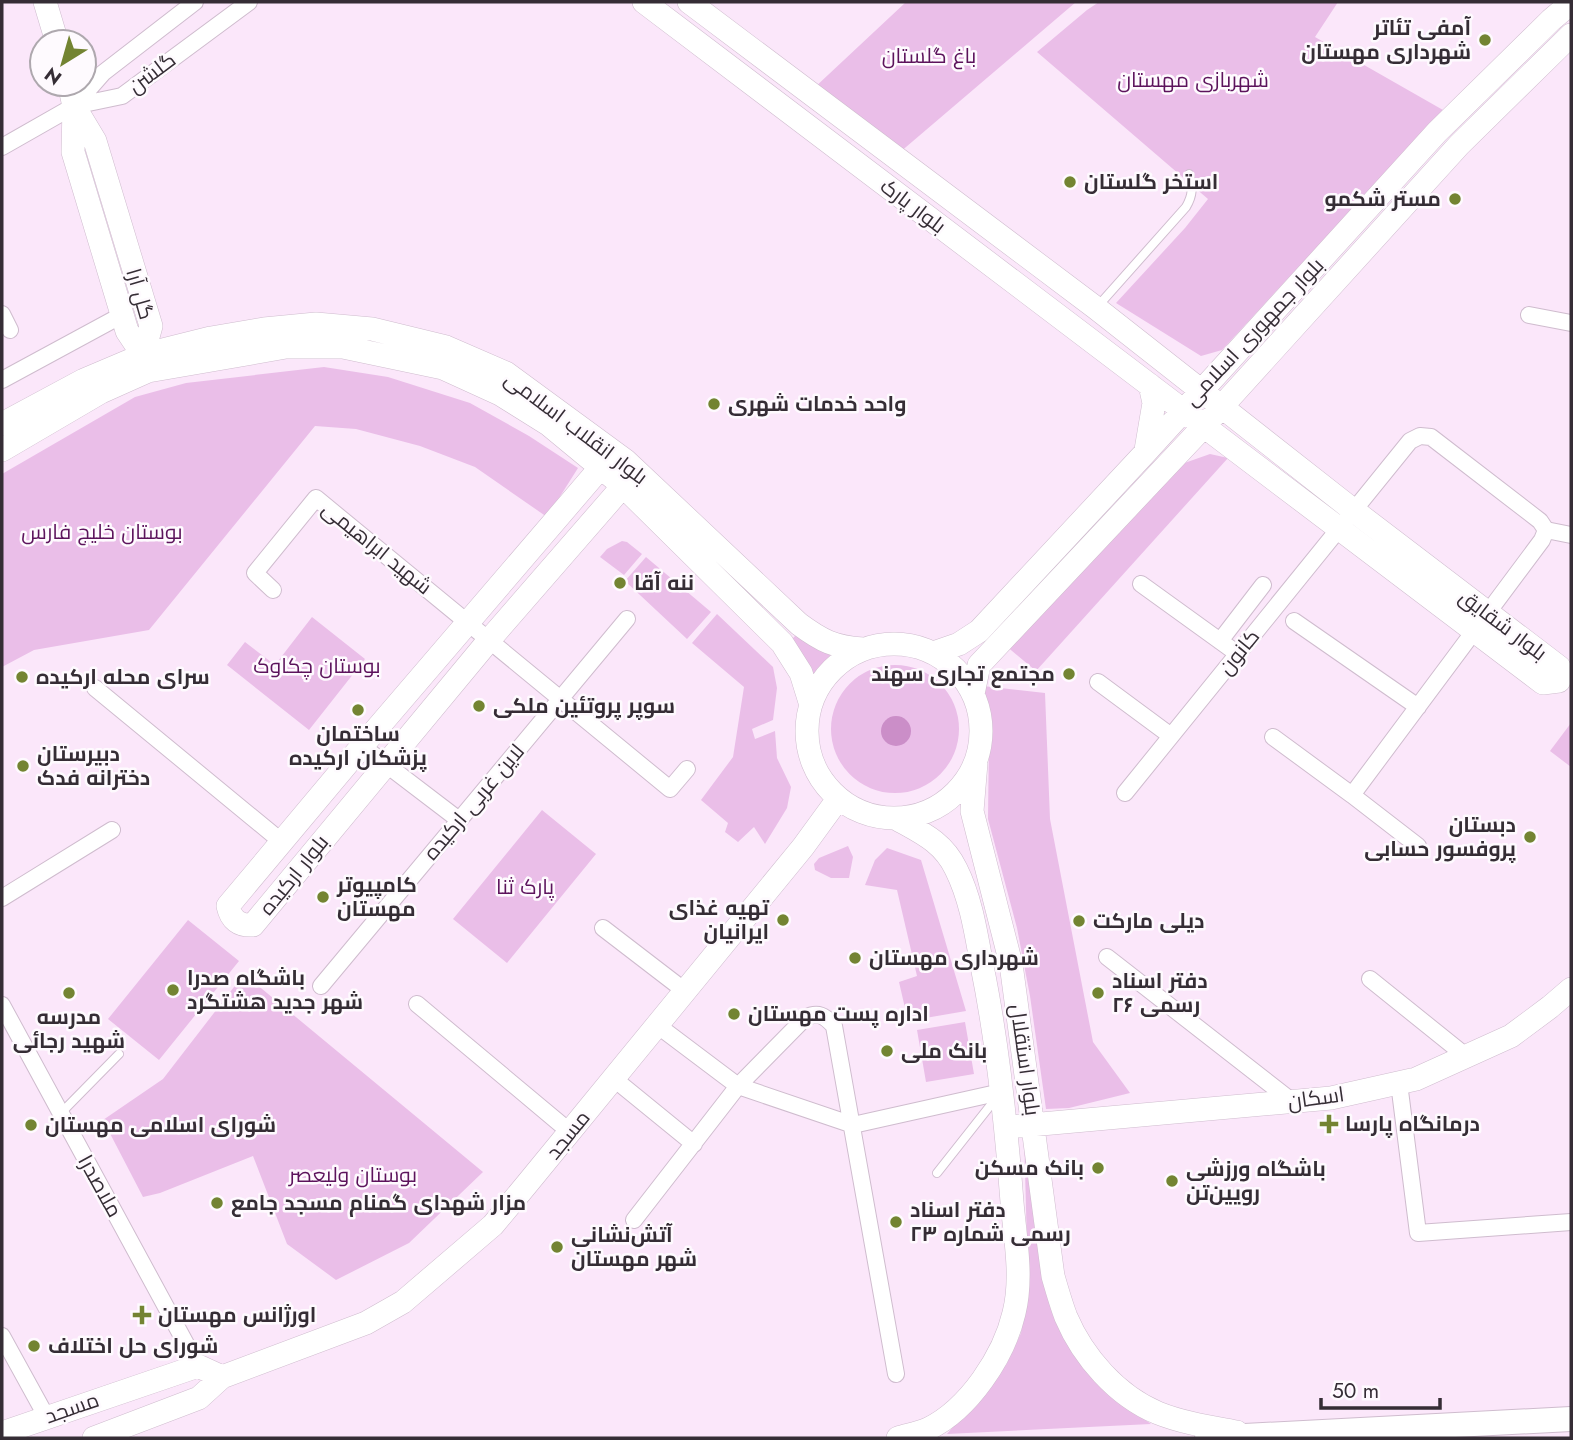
<svg xmlns="http://www.w3.org/2000/svg" width="1573" height="1440" font-family="Jost,Cairo,sans-serif">
<rect width="100%" height="100%" fill="#fbe7fa"/>
<path fill="#eabee8" d="M906,2H1076L899,153L813,89Z
M1099,2H1338L1315,37L1443,110L1222,350L1201,356L1116,303L1185,228L1208,199L1037,52L1087,10Z
M324,367L388,377L470,403L529,436L578,468L547,517L475,467L420,446L356,429L315,426L149,630L34,650L2,667V474L135,397L186,383Z
M1210,454L1228,458L1036,671L1005,645L1176,466Z
M622,541L627,542L642,554L624,575L600,557L607,549Z
M646,557L711,612L687,639L625,581Z
M717,614L773,667L777,688L773,720L752,729L755,739L775,731L777,758L791,787L787,808L765,844L754,827L738,842L725,832L728,823L701,800L733,757L744,687L692,643Z
M312,617L365,659L309,730L227,665L245,642L275,665Z
M797,634L834,655L814,679L790,641Z
M831 729a64 64 0 1 1 128 0a64 64 0 1 1-128 0Z
M983,686L1045,693L1050,819L1093,1042L1130,1093L1069,1108L1046,1109L1030,996L1017,928L988,819L989,737Z
M1571,723V767L1550,751Z
M542,810L596,854L507,963L453,919Z
M848,846L853,857L849,878H831L815,870L814,864L819,858Z
M887,848L921,860L966,1011L908,1021L899,982L917,976L897,890L865,885L875,860Z
M188,920L239,961L159,1060L108,1019Z
M244,974L483,1172L409,1243L336,1280L287,1244L253,1156L160,1193L143,1197L103,1120L163,1079Z
M965,1022L974,1074L926,1082L917,1030Z
M1024,1131L1050,1302L1118,1400L1151,1424L947,1434L1006,1365L1021,1333L1028,1285Z"/>
<path fill="#cb8ec8" d="M881 731a15 15 0 1 1 30 0a15 15 0 1 1-30 0Z"/>
<g fill="none" stroke-linecap="round" stroke-linejoin="round">
<g stroke="#cfbcce" stroke-width="10">
<path id="lane" d="M1098,306L1186,207C1193,195 1193,187 1189,174
M61,1113L119,1054
M937,1173L997,1097"/>
</g>
<g stroke="#cfbcce" stroke-width="18">
<path id="street" d="M74,106L103,73L195,2
M2,147L74,106L122,96L249,2
M2,314L10,330
M1529,315L1571,323
M2,380L122,315
M1546,530L1571,535
M1141,584L1238,654
M273,590L255,573L316,498L670,789L687,769
M1294,621L1418,707
M1220,641L1263,585
M1098,682L1171,736
M95,688L282,842
M1273,737L1352,795
M362,746L459,820
M1125,793L1410,441L1420,436L1431,437L1540,521L1546,530L1542,540L1352,795L1418,846
M2,898L112,830
M603,928L685,991
M1107,957L1293,1102
M1370,979L1467,1057
M321,986L627,619
M417,1004L570,1132
M2,1005L198,1366
M657,1025L738,1086L853,1125L1001,1092
M613,1078L694,1144
M1399,1083L1418,1233L1571,1222
M634,1220L738,1086L805,1018C818,1011 825,1016 834,1026L896,1374
M2,1336L46,1416"/>
</g>
<g stroke="#cfbcce" stroke-width="24">
<path id="secondary" d="M45,2L57,42
M644,2L1543,683L1559,681V667L1353,510L1096,308L689,2
M69,84L74,106L95,141L151,326L143,355
M74,106L73,152L127,331L143,355L146,363
M2,424L84,380L143,355L211,338L264,329L316,324L372,329L446,347L506,373L626,461L799,624C822,641 834,647 863,649
M2,450L101,392L148,371L286,347H343L443,368L500,394L548,424L623,486L782,643L801,673L810,702
M1146,450L1154,403L1150,385
M626,461L623,486L490,639L253,925C239,926 231,920 228,906L362,746L601,467Z
M807 731a87 87 0 1 1 174 0a87 87 0 1 1-174 0Z
M933,653L959,644L979,631L1145,453L1437,132L1551,20L1571,3
M973,694L979,665L1204,426L1459,145L1571,35
M976,763L972,811L1011,964L1053,1276C1057,1290 1061,1304 1066,1317C1083,1357 1117,1396 1158,1413C1183,1423 1210,1427 1237,1432
M897,819C922,833 943,842 956,869C971,899 976,933 982,966C998,1044 1006,1123 1012,1202C1015,1238 1023,1277 1014,1313C1004,1356 969,1409 928,1429C919,1433 908,1435 898,1438
M1019,1126L1331,1098L1416,1079L1511,1036L1550,1007L1571,989
M2,1433L198,1366L222,1377
M94,1438L199,1398L222,1377L366,1323L403,1302L493,1225L527,1184L803,847L838,799"/>
</g>
<g stroke="#cfbcce" stroke-width="26">
<path id="primary" d="M1207,1438L1571,1419"/>
</g>
<use href="#lane" stroke="#fff" stroke-width="8"/>
<use href="#street" stroke="#fff" stroke-width="16"/>
<use href="#secondary" stroke="#fff" stroke-width="23"/>
<use href="#primary" stroke="#fff" stroke-width="24"/>
</g>
<g fill="#738432" stroke="#fefafe" stroke-width="2.5">
<circle cx="1485" cy="40" r="7"/>
<circle cx="1070" cy="182" r="7"/>
<circle cx="1455" cy="199" r="7"/>
<circle cx="714" cy="404" r="7"/>
<circle cx="620" cy="583" r="7"/>
<circle cx="1069" cy="674" r="7"/>
<circle cx="22" cy="677" r="7"/>
<circle cx="479" cy="706" r="7"/>
<circle cx="358" cy="710" r="7"/>
<circle cx="23" cy="766" r="7"/>
<circle cx="1530" cy="837" r="7"/>
<circle cx="323" cy="897" r="7"/>
<circle cx="783" cy="920" r="7"/>
<circle cx="1079" cy="921" r="7"/>
<circle cx="855" cy="958" r="7"/>
<circle cx="173" cy="990" r="7"/>
<circle cx="69" cy="993" r="7"/>
<circle cx="1098" cy="993" r="7"/>
<circle cx="734" cy="1014" r="7"/>
<circle cx="887" cy="1051" r="7"/>
<path d="M1325.5 1113.5h7v7h7v7h-7v7h-7v-7h-7v-7h7z"/>
<circle cx="31" cy="1125" r="7"/>
<circle cx="1098" cy="1168" r="7"/>
<circle cx="1172" cy="1181" r="7"/>
<circle cx="217" cy="1203" r="7"/>
<circle cx="896" cy="1222" r="7"/>
<circle cx="557" cy="1247" r="7"/>
<path d="M138.5 1304.5h7v7h7v7h-7v7h-7v-7h-7v-7h7z"/>
<circle cx="34" cy="1346" r="7"/>
</g>
<g text-anchor="middle" stroke-width="5" stroke-linejoin="round" paint-order="stroke">
<g font-size="21" font-weight="bold" fill="#352d35" stroke="#fefafe" text-anchor="start">
<text x="1471" y="35" text-anchor="end">آمفی تئاتر<tspan x="1471" dy="24">شهرداری مهستان</tspan></text>
<text x="1084" y="189">استخر گلستان</text>
<text x="1441" y="206" text-anchor="end">مستر شکمو</text>
<text x="728" y="411">واحد خدمات شهری</text>
<text x="634" y="590">ننه آقا</text>
<text x="1055" y="681" text-anchor="end">مجتمع تجاری سهند</text>
<text x="36" y="684">سرای محله ارکیده</text>
<text x="493" y="713">سوپر پروتئین ملکی</text>
<text x="358" y="741" text-anchor="middle">ساختمان<tspan x="358" dy="24">پزشکان ارکیده</tspan></text>
<text x="37" y="761">دبیرستان<tspan x="37" dy="24">دخترانه فدک</tspan></text>
<text x="1516" y="832" text-anchor="end">دبستان<tspan x="1516" dy="24">پروفسور حسابی</tspan></text>
<text x="337" y="892">کامپیوتر<tspan x="337" dy="24">مهستان</tspan></text>
<text x="769" y="915" text-anchor="end">تهیه غذای<tspan x="769" dy="24">ایرانیان</tspan></text>
<text x="1093" y="928">دیلی مارکت</text>
<text x="869" y="965">شهرداری مهستان</text>
<text x="187" y="985">باشگاه صدرا<tspan x="187" dy="24">شهر جدید هشتگرد</tspan></text>
<text x="1112" y="988">دفتر اسناد<tspan x="1112" dy="24">رسمی ۲۶</tspan></text>
<text x="748" y="1021">اداره پست مهستان</text>
<text x="69" y="1024" text-anchor="middle">مدرسه<tspan x="69" dy="24">شهید رجائی</tspan></text>
<text x="901" y="1058">بانک ملی</text>
<text x="1345" y="1131">درمانگاه پارسا</text>
<text x="45" y="1132">شورای اسلامی مهستان</text>
<text x="1084" y="1175" text-anchor="end">بانک مسکن</text>
<text x="1186" y="1176">باشگاه ورزشی<tspan x="1186" dy="24">رویین‌تن</tspan></text>
<text x="231" y="1210">مزار شهدای گمنام مسجد جامع</text>
<text x="910" y="1217">دفتر اسناد<tspan x="910" dy="24">رسمی شماره ۲۳</tspan></text>
<text x="571" y="1242">آتش‌نشانی<tspan x="571" dy="24">شهر مهستان</tspan></text>
<text x="158" y="1322">اورژانس مهستان</text>
<text x="48" y="1353">شورای حل اختلاف</text>
</g>
<g font-size="21" fill="#5c135c" stroke="#fefafe">
<text x="929" y="63">باغ گلستان</text>
<text x="1193" y="87">شهربازی مهستان</text>
<text x="102" y="539">بوستان خلیج فارس</text>
<text x="317" y="673">بوستان چکاوک</text>
<text x="525" y="894">پارک ثنا</text>
<text x="353" y="1182">بوستان ولیعصر</text>
</g>
<g font-size="21" fill="#352d35" stroke="#fefafe">
<text transform="translate(152 73) rotate(-37)" y="7">گلشن</text>
<text transform="translate(913 206) rotate(37)" y="7">بلوار پارک</text>
<text transform="translate(140 294) rotate(74)" y="7">گل آرا</text>
<text transform="translate(1254 332) rotate(-47)" y="7">بلوار جمهوری اسلامی</text>
<text transform="translate(576 428) rotate(37)" y="7">بلوار انقلاب اسلامی</text>
<text transform="translate(377 548) rotate(39)" y="7">شهید ابراهیمی</text>
<text transform="translate(1503 625) rotate(37)" y="7">بلوار شقایق</text>
<text transform="translate(1239 652) rotate(-51)" y="7">کانون</text>
<text transform="translate(474 802) rotate(-50)" y="7">لاین غربی ارکیده</text>
<text transform="translate(294 875) rotate(-51)" y="7">بلوار ارکیده</text>
<text transform="translate(1025 1060) rotate(82)" y="7">بلوار استقلال</text>
<text transform="translate(1316 1098) rotate(-8)" y="7">اسکان</text>
<text transform="translate(568 1135) rotate(-51)" y="7">مسجد</text>
<text transform="translate(100 1186) rotate(61)" y="7">ملاصدرا</text>
<text transform="translate(72 1408) rotate(-19)" y="7">مسجد</text>
</g>
</g>
<rect width="1573" height="1440" fill="none" stroke="#352d35" stroke-width="7"/>
<g transform="translate(63 63) rotate(217)"><circle r="33" fill="#fefafe" stroke="#aea8ae" stroke-width="2"/>
<path d="M0-5L12 26L0 18L-12 26Z" fill="#738432"/>
<text y="-10" font-size="19" font-weight="bold" text-anchor="middle" fill="#352d35">N</text>
</g>
<path d="M1321 1398v10h119v-10" fill="none" stroke="#352d35" stroke-width="3.5"/>
<text x="1332" y="1398" font-size="21" fill="#352d35" stroke="#fefafe" stroke-width="5" paint-order="stroke">50 m</text>
</svg>
